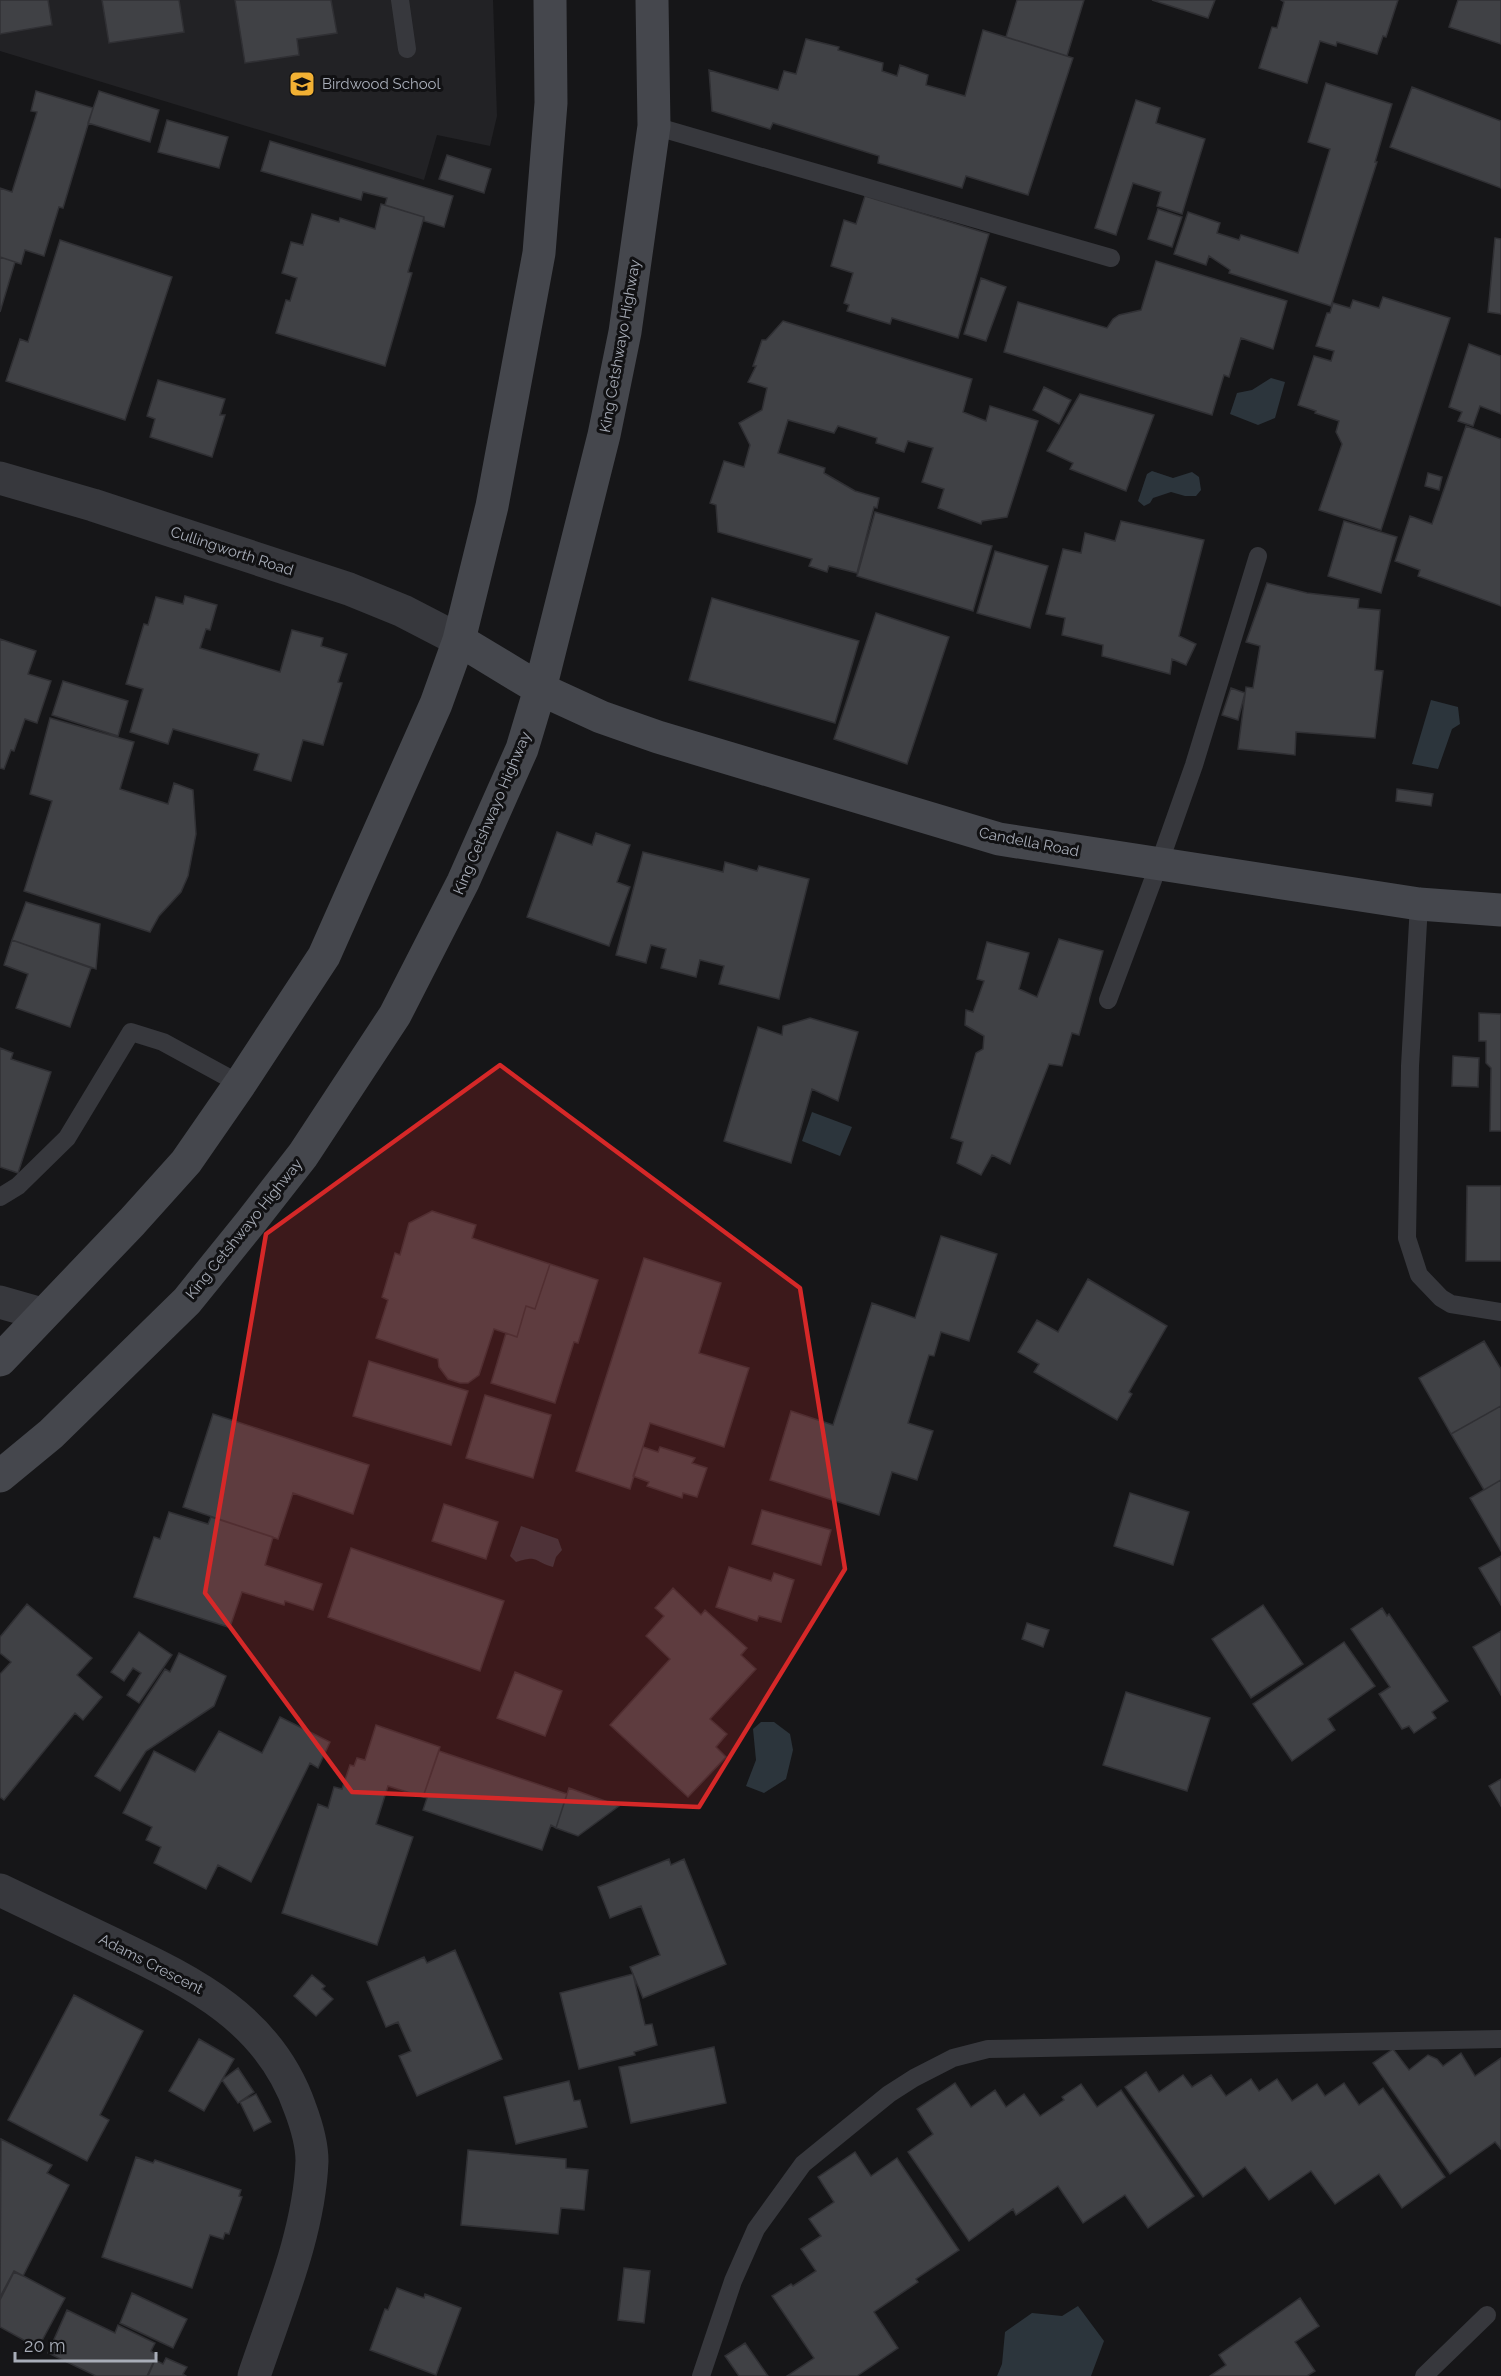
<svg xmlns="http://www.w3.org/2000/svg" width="1501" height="2376" font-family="Raleway,sans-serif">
<rect width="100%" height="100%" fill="#161618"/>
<path fill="#222225" d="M0,0H493L497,116L490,146L437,135L424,180L0,51Z"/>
<path fill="#2c353c" d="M1271,378L1285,382L1275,418L1258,425L1230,414L1237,393L1252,390Z
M1152,471L1173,478L1192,472L1199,477L1201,490L1196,496H1185L1171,492L1153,498L1150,503L1144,506L1138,501L1147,474Z
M1431,700L1458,707L1460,724L1452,729L1438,769L1412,764Z
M812,1112L852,1127L840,1156L802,1141Z
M521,1526L558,1539L562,1550L556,1557L553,1567C532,1561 539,1555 516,1562L510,1556Z
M761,1722H774L790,1734L793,1750L786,1779L764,1793L746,1786L756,1760L753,1729Z
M1078,2306L1104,2341L1091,2376H997L1002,2364L1005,2332L1032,2313L1062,2316Z"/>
<path fill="#404145" stroke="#303034" stroke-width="1.5" d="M0,0H48L52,25L0,34Z
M102,0H179L184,32L109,43Z
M235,0H331L337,33L297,39L299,55L245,63Z
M1017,0H1084L1067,56L1006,37Z
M1152,0H1215L1208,18Z
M1398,0L1386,37L1383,36L1377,54L1337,42L1336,46L1320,41L1307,83L1259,68L1272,27L1277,28L1284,2L1281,0Z
M1458,0H1501V44L1449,27Z
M983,30L1073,58L1028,195L966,176L962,188L878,163L879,156L773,123L770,129L712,111L709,70L778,90L784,71L796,74L806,39L839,47L838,50L883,63L882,71L897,76L900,65L928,75L926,85L965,96Z
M1326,83L1392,104L1375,162H1377L1331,306L1229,273L1230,270L1209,256L1206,265L1174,254L1188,212L1220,223L1217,233L1239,240L1241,235L1298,253L1330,149L1308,142Z
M1412,87L1501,121V188L1390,147Z
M36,91L93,108L63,208L59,207L44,256L25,250L21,264L0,257V188L12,192L37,112L31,111Z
M99,91L159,110L150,142L88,123Z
M1136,100L1160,108L1156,123L1205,139L1182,214L1157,206L1161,192L1133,183L1116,235L1095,228Z
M167,120L228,137L219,168L158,152Z
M270,141L453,196L444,227L424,221V217L385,205L387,198L363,192L361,200L261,171Z
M447,155L491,169L484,193L439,179Z
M865,196L989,234L958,338L892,318L890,324L847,311L849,305L844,303L853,273L831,266L844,220L856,224Z
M381,204L424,217L408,272L412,273L385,366L276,333L286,300L290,301L297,278L282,273L291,242L303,245L312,214L339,222L340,218L375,229Z
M1158,209L1182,217L1172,247L1148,239Z
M1495,238L1501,239V314L1488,312Z
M60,240L172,277L125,420L6,381L20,339L28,342Z
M0,257L15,262L0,312Z
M1156,261L1287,301L1273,349L1241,338L1229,377L1224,375L1212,415L1004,352L1018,302L1107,328L1113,319L1119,315L1141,310Z
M981,278L1006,287L986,341L964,334Z
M1383,297L1450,318L1381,530L1319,510L1342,444L1336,432L1339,421L1315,413L1316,411L1298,405L1314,356L1331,361L1334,351L1316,346L1327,313H1330L1333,303L1350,308L1353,300L1379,308Z
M783,321L972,379L963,412L986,421L990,406L1038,421L1007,517L982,521L981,524L938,508L944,489L922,482L933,448L908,441L904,452L876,443L877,438L838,426L834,433L788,420L778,453L825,468L824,473L855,491L879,498L877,508L874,507L857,573L829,566L827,572L809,566L812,559L718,532L716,505L710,503L724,461L744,467L750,445L739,423L762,410L767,388L748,382L756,366H753L762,340H766Z
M1469,344L1501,356V414L1480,406L1473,426L1458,421L1462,412L1449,407Z
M158,380L225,399L220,415H225L212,457L150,437L155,419L147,416Z
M1044,387L1071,400L1059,424L1033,410Z
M1080,394L1154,415L1126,491L1070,469L1073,463L1047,451Z
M1466,426L1501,439V606L1418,576L1420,570L1395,561L1410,516L1432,524Z
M1428,473L1442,477L1439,490L1425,486Z
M875,512L992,546L973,611L857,576Z
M1121,521L1204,540L1179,636L1196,644L1186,665L1172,659L1170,674L1102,656L1103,645L1062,635L1065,618L1046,614L1063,549L1081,553L1085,533L1115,541Z
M1344,521L1397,537L1381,593L1328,576Z
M995,551L1048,566L1030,628L977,613Z
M1267,583L1307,593L1359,599L1358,608L1380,610L1375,670L1383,671L1375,738L1296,732L1295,755L1238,749L1246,687L1253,688L1260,646L1246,642Z
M185,596L217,605L210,630L206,629L200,648L280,672L292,630L323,638L321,646L347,654L338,682L342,683L323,745L303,740L291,781L254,770L259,754L173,729L168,744L130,732L143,689L126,684L144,624L148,625L156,597L183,604Z
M712,598L859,641L835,723L689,680Z
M876,613L949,637L907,764L834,739Z
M0,639L36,651L28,674L51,681L37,723L25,719L14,751L11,750L4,769L0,768Z
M63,681L128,701L118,736L52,715Z
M1231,688L1245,693L1238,720L1222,715Z
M50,718L134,742L120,789L168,804L174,783L193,790L196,834L188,876L181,892L159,916L150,932L24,891L52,801L30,794Z
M1397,789L1433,794L1431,806L1396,801Z
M557,832L592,845L596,833L630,845L617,882L630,887L609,946L527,917Z
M643,852L723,872L725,862L757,871L759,866L809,879L779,999L719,984L724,966L700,960L696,977L661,968L666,949L651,945L646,963L616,955Z
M26,902L100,924L96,969L12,940Z
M1059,939L1103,951L1079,1035L1072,1033L1062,1066L1049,1064L1010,1164L992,1155L981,1175L957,1163L963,1142L951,1138L976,1053L983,1049L984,1036L965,1025L966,1010L973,1012L984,981L977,979L987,942L1029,953L1019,989L1037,997Z
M12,940L91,968L70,1027L16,1008L28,974L4,965Z
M1479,1013L1501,1014V1131H1490L1491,1068L1486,1063V1041H1479Z
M810,1018L858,1032L838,1101L812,1089L791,1163L724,1141L758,1027L782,1035L783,1026Z
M0,1048L13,1053L11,1059L51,1072L18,1173L0,1167Z
M1453,1056L1479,1058L1478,1087L1452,1086Z
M1467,1186H1501V1261H1466Z
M432,1211L476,1225L472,1238L550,1264L535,1309L526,1306L517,1337L494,1329L479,1375L468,1383H460L448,1379L439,1367L438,1359L376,1338L388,1300L382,1297L395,1253L400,1255L409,1223Z
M941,1236L997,1254L969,1341L941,1332L934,1356L929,1355L908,1423L933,1431L917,1480L892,1472L879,1515L770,1480L791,1411L833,1425L872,1303L915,1318Z
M644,1258L721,1283L699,1353L749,1368L724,1447L650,1423L630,1489L576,1471Z
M550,1264L598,1280L578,1343L574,1342L555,1403L491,1383L506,1333L517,1337L526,1306L535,1309Z
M1088,1279L1167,1326L1129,1392L1132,1394L1117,1420L1034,1372L1039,1364L1018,1352L1037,1320L1058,1332Z
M1484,1341L1501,1369V1406L1451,1434L1419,1378Z
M369,1361L468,1391L451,1445L353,1416Z
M485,1395L551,1415L533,1478L466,1458Z
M1501,1406V1480L1484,1490L1451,1434Z
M213,1414L369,1465L353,1514L293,1493L278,1539L183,1507Z
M643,1447L658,1452L660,1447L695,1458L692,1463L707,1468L697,1497L683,1493L682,1498L647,1486L649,1482L633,1476Z
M1501,1480V1551L1470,1498Z
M1130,1493L1189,1512L1173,1565L1114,1546Z
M444,1504L498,1522L486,1559L432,1541Z
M762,1510L831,1530L821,1565L752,1544Z
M169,1512L208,1524L211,1517L273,1537L265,1565L322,1584L313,1610L285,1601L284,1605L242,1592L231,1624L229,1623L228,1627L134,1597L154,1537L160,1539Z
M351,1548L504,1601L480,1671L328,1617Z
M1501,1556V1605L1479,1568Z
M729,1567L771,1581L774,1573L794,1580L781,1622L759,1616L757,1621L716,1607Z
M673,1588L701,1615L705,1610L747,1648L741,1655L756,1669L710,1719L727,1734L716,1747L726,1757L688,1797L610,1725L670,1659L646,1636L664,1616L655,1608Z
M27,1604L92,1658L77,1675L102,1697L83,1720L75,1713L4,1800L0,1797V1674L11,1662L0,1653V1637Z
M1263,1605L1303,1664L1251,1698L1212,1639Z
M1382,1608L1387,1616L1389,1614L1448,1701L1432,1712L1436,1718L1414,1733L1409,1726L1402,1729L1379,1694L1390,1687L1351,1629Z
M1027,1623L1049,1630L1043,1647L1022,1639Z
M1501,1631V1695L1473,1647Z
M139,1632L172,1655L139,1703L127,1695L141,1673L133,1668L124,1681L111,1672Z
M1344,1642L1375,1686L1328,1719L1335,1730L1292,1761L1253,1704Z
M179,1653L226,1676L214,1706L146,1751L120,1791L95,1776L165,1669L170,1672Z
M515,1672L562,1691L545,1736L497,1718Z
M1126,1692L1210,1718L1187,1791L1103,1765Z
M280,1717L330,1742L318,1768L310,1763L251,1882L218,1865L206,1889L154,1863L161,1847L146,1840L152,1827L123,1813L154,1751L195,1772L219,1731L262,1753Z
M376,1725L440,1747L423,1797L388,1786L376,1824L413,1837L377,1945L282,1913L318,1804L328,1808L334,1787L342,1789L350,1765L354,1766L357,1758L365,1760Z
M439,1751L567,1794L556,1828L551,1825L542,1850L423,1810L427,1798L423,1797Z
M1501,1779V1806L1489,1786Z
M569,1788L619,1806L578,1836L556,1828Z
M669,1859L671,1865L684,1859L726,1964L643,1998L630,1967L660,1955L641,1906L610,1918L598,1887Z
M455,1950L502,2059L417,2096L399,2056L411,2051L398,2022L386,2027L367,1982L424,1957L427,1963Z
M633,1974L645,2025L652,2024L657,2045L634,2052L635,2055L579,2069L560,1993Z
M312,1975L325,1986L322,1989L333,1999L316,2016L294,1996Z
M74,1995L143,2031L100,2115L109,2120L87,2161L8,2120Z
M199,2039L234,2059L204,2111L169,2091Z
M714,2047L726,2103L631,2123L619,2067Z
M1393,2049L1409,2070L1428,2055L1437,2059L1443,2066L1461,2053L1475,2076L1501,2058V2149L1495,2142L1450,2174L1373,2063Z
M238,2068L254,2092L238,2103L222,2080Z
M1146,2072L1159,2092L1183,2075L1192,2087L1211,2075L1226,2096L1251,2079L1259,2091L1277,2079L1292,2101L1317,2084L1325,2096L1344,2083L1359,2105L1383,2088L1445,2177L1402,2208L1379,2174L1335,2204L1311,2171L1269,2200L1245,2167L1203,2197L1125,2087Z
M569,2081L574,2101L580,2100L587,2127L516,2144L504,2097Z
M955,2083L971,2107L995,2090L1006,2107L1024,2094L1040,2116L1064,2100L1062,2097L1081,2084L1097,2107L1121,2090L1194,2196L1148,2228L1125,2195L1083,2223L1058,2186L1016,2215L1013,2209L969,2241L908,2152L933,2134L917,2109Z
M256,2094L271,2122L254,2131L240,2102Z
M1,2139L52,2165L47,2173L69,2185L23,2276L14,2272L0,2300Z
M468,2150L566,2159V2168L588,2170L584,2210L561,2208L558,2234L461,2225Z
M855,2152L871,2176L897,2158L959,2250L916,2279L918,2282L874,2312L898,2348L857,2376H787L814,2358L772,2296L791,2284L793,2286L816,2271L801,2249L821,2236L809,2219L834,2202L818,2177Z
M136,2157L153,2163L155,2160L241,2190L239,2196L242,2197L229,2234L225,2233L223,2239L210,2235L192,2288L102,2257Z
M624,2268L650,2271L644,2323L618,2320Z
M14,2271L65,2298L38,2348L0,2327V2297Z
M397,2288L424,2298L425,2294L461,2308L436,2375L370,2350L385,2309L388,2310Z
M132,2293L187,2319L173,2348L120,2323Z
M1300,2298L1319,2326L1295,2342L1315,2371L1307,2376H1210L1226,2365L1219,2355Z
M67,2310L115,2333L118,2325L155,2343L151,2351L157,2355L147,2376H96L48,2353Z
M745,2343L768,2376H739L725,2356Z
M166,2358L187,2367L183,2374L186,2376H148L155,2360L163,2364Z"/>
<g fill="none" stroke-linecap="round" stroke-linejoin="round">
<path stroke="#37383d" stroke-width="18" d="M400,0L407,49
M654,126L1111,258
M1419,904L1410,1066L1407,1238L1419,1275L1441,1298L1451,1304L1501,1312
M1108,1000L1159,864L1194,765L1258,556
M0,1197L18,1186L67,1138L131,1032L163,1042L240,1084
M701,2376L733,2281L756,2229L803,2164L889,2094L914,2078L953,2058L988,2049L1501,2039
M1424,2376L1487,2315"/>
<path stroke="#37383d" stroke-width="33" d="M0,478L93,505L349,589L403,611L459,640
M0,1302L42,1314
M0,1890C38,1908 77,1927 115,1945C194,1983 269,2019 300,2108C306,2124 312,2144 312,2161C309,2234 277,2307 254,2376"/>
<path stroke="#45474d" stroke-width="33" d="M459,640L540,689L601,717L658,737L999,839L1419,904L1501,910
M0,1360L132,1222L186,1162L240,1084L324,956L436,704L459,640L492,506L539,253L551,103L550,0
M0,1476L51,1434L187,1301L250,1223L303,1155L395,1015L463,882L522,749L540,689L604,435L625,332L654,126L652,0"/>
</g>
<path fill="#d62828" fill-opacity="0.2" stroke="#d62828" stroke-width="4.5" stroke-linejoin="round" d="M500,1065L800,1288L845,1569L699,1807L352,1792L205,1593L266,1234Z"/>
<defs>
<g id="school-square" transform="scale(1.35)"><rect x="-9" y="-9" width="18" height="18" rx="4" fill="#f2b134" stroke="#111113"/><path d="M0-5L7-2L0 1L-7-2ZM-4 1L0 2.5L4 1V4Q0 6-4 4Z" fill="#111"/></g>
</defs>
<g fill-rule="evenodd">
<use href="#school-square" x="302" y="84"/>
</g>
<g text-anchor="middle" stroke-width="6" stroke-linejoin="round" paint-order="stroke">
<g font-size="15" fill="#a8adb8" stroke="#111113" text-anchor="start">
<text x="322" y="89">Birdwood School</text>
</g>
<g font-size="15" fill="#a8adb8" stroke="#111113">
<text transform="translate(620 346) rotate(-80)" y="5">King Cetshwayo Highway</text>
<text transform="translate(232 551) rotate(18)" y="5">Cullingworth Road</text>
<text transform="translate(492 813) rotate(-67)" y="5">King Cetshwayo Highway</text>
<text transform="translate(1029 842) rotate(11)" y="5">Candella Road</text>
<text transform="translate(244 1229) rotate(-51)" y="5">King Cetshwayo Highway</text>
<text transform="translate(151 1964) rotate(27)" y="5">Adams Crescent</text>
</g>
</g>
<path d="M15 2352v9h141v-9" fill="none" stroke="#a8adb8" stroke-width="3"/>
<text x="24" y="2352" font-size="18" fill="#a8adb8" stroke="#111113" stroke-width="4.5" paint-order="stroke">20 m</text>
</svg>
